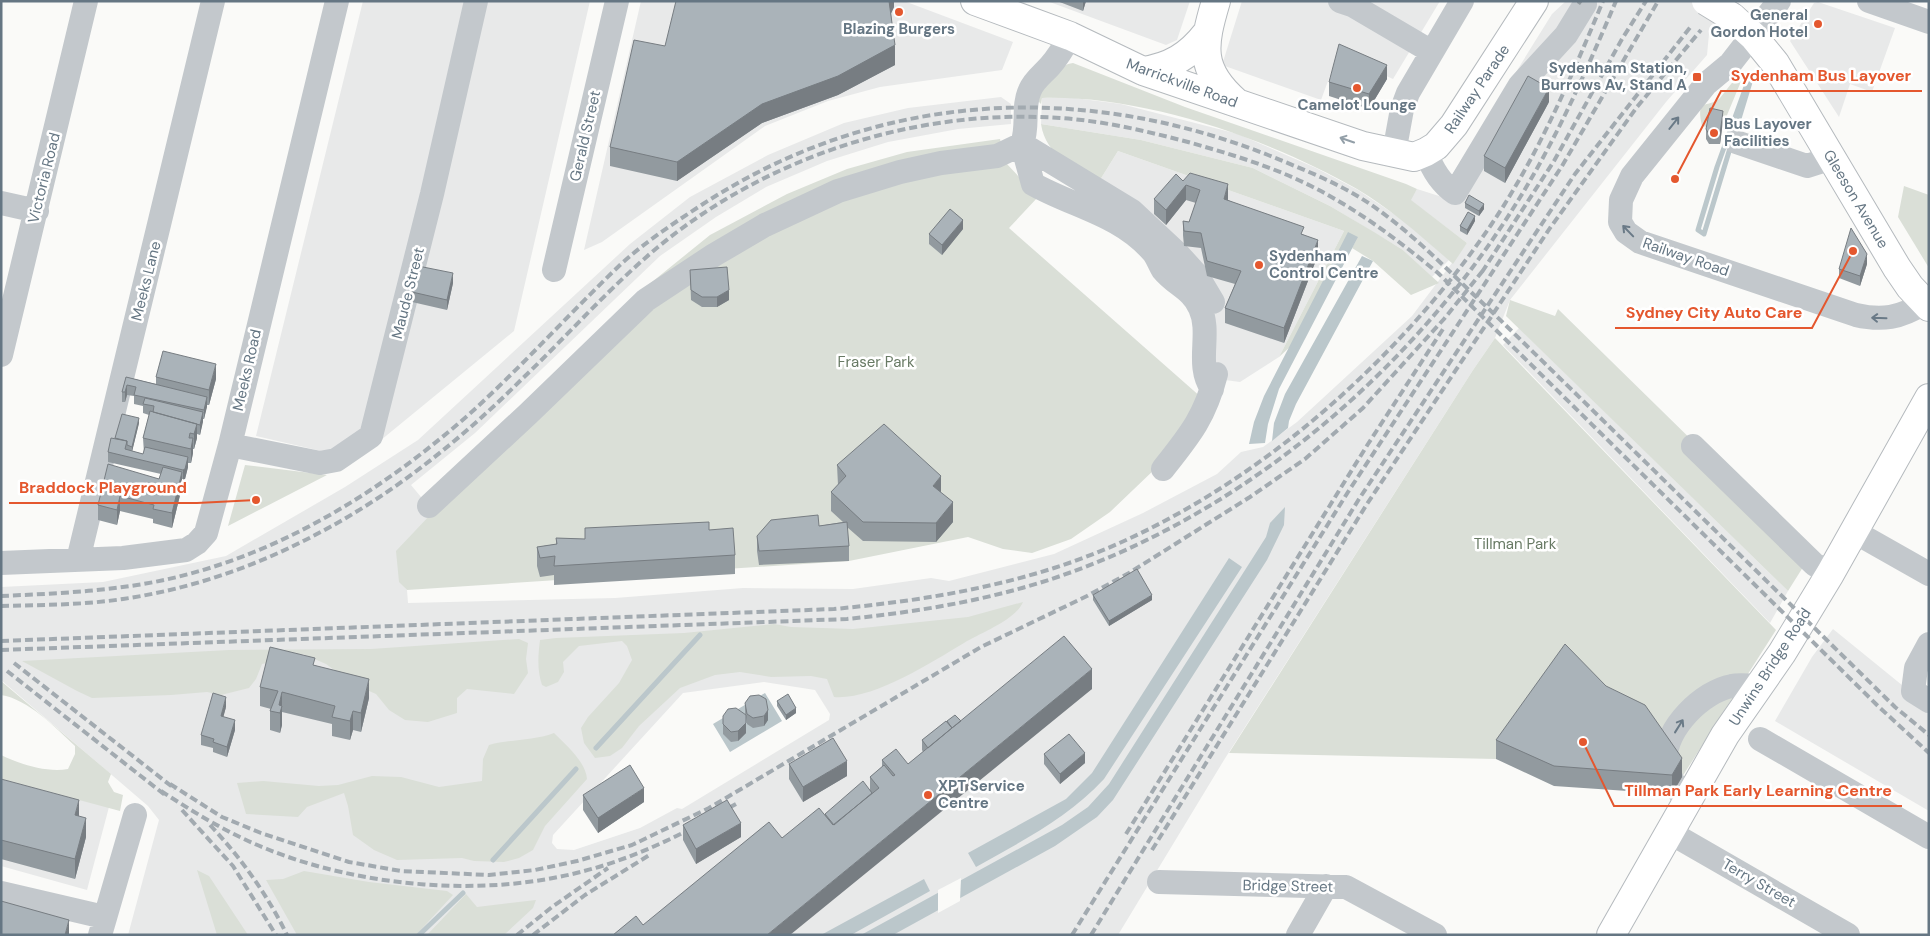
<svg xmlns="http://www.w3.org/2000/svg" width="1930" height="936" font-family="'DM Sans',sans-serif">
<rect width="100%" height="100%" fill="#fafaf8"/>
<path fill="#e8e9e9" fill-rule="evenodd" d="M363,1H466L366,432L334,454L256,436Z
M484,1H590L514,331L381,440Z
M641,1H904L1013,42L1002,70L880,87L828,101L765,126L602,242L584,250Z
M1047,1H1190L1177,40L1166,45Z
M1242,1H1440L1393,79L1338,54L1321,100L1222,65Z
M1566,1H1731L1709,34L1707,55L1666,102L1510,300L1495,338L1473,370L1224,760L1118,935H128L159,820L148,806L1,680V587L103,582L226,556L345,487L418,440L630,244L690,197L768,155L844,123L908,108L1001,97L1011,104V124L958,129L888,142L827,161L766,187L716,217L660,256L475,433L411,485L436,515L399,581L407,590L408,603L615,598L743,588L853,589L931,578L949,581L1054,554L1143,513L1217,474L1241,452L1263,447L1297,422L1412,316L1467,243L1410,200L1417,189L1439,196L1552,14ZM764,682L815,690L830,714L829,720L682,809L677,808L640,828L574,850L557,849L552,843L553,835L683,693Z
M1818,2L1895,28L1872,92L1850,84L1839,117L1790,41L1814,3Z
M1067,97L1121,104L1238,134L1316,168L1358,190L1403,220L1449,260L1432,277L1403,250L1330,206L1253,168L1141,140L1041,124L1042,98Z
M1118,151L1344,231L1279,357L1240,382L1225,380L1216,375L1208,305L1100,180Z
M1519,328L1788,591L1770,623L1503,345Z
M1833,629L1929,707V811L1775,721L1812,657Z
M1,779L109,807L87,890L1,866Z"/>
<path fill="#dadfd7" d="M1073,63L1185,107L1406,184L1417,189L1411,200L1467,243L1453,264C1422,237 1392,210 1357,189C1269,139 1144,95 1042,98L1041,104L1037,100C1040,87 1059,64 1073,63Z
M1738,76L1742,79L1725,120L1710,116L1708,127L1702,126C1695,96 1709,109 1720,98C1726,91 1731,83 1738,76Z
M1041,124L1141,140L1253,168L1330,206L1374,232L1403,250L1439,283L1411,295L1373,261L1352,248L1358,237L1292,345L1279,357L1344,231L1118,151L1100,180C1075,167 1046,157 1041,124Z
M1000,139L1006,163L1038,197L1009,228L1202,398L1156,468L1110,512L1071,539L1032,553L1003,549L968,537L849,561L407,590L399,582L396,551L647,286L710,235L787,194L847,169L907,152Z
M1904,186L1929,195V268L1898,217Z
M1510,300L1555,316L1558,309L1810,556L1788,591L1506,316Z
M1495,338L1776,630L1682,777L1565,663L1496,759L1229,753L1473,370Z
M245,465L327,475L228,526Z
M1023,602C1016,620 980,633 964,643C930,663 874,700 834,697L827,679L811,676L771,677L740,672L715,675L680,688L639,726L622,748L610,756L595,758L584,743L581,728L588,717L619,683L632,660L627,646L622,641L579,646L563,662L564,672L558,682L546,687L542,685C537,670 538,656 540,640L556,638L684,633L774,624L791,627L853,629L968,617Z
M519,639L528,643L526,659L528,673L514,694L467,689L457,698V713L428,722L405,720L389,710L376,694L353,684L326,664L303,654L262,664L256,679L249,688L221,695L207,692L171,695L92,698L77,691L22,661L229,650L371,649Z
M1,681L111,774L108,782L114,792L123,795L120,811L1,779V755C20,764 47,773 68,769L75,754V746C56,728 28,699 1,695Z
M554,733C566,745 586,762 587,779L545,826L533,850L519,858L504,862L474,861L462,858L397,860L374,850L353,835L348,806L344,793L307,807L298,817L246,814L237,783L263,781L319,786L338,785L372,776L401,777L439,787L482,781L483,759L489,745C511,739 533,741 554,733Z
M197,870L209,876L248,935H217Z
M304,871L369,882L447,891L453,895L416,935H297L266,880L283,879Z
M466,894L477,907L536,900L533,908L504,935H427Z"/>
<path fill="#bbc7cb" d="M1348,232L1358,237L1279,389L1268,424L1265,443L1249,444L1254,422L1264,396Z
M1362,256L1373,261L1296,404L1289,421L1288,428L1272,441L1274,423L1285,394Z
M1285,507L1284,525L1267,560L1113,800L1097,817L1055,846L893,935H861L1062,825L1088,807L1109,784L1266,537L1270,523Z
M1229,558L1242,567L1104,779C1068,818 1022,841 976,867L968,853L1066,799L1092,773Z
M765,693L782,721L730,752L713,724Z
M924,879L930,891L851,935H821Z"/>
<path fill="#fafaf8" d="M961,878L960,901L938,913V890Z"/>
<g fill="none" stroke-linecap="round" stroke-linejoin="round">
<path stroke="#bbc7cb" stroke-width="5" d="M1751,79L1704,234L1698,230L1717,167L1747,84Z
M596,748L700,635
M493,860L576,769
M419,935L463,893"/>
<g stroke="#b5babe" stroke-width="30">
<path id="major" d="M975,1L1070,36L1143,71L1363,146L1414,157L1426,152L1436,146L1454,125L1534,1
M1216,1C1203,45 1198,69 1236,102
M1732,17L1753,36L1775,63L1897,268L1910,287L1929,307
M1143,71C1170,67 1189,56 1206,34
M1611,935L1725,735L1782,653L1830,574L1929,398"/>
</g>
<path stroke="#c3c8cc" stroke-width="24" d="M1340,1L1352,5L1432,52
M1779,1L1730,64L1706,84L1632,176L1621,200L1620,222L1626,232L1640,242L1856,315C1882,321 1900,318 1924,303
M1869,1L1929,22
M1070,36C1064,47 1058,57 1050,66C1043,74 1034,80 1030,90C1022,107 1029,126 1022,144L1132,211L1178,254L1197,275L1213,302
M1736,142L1807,166L1832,158
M1426,152C1432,169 1440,183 1455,193L1520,85L1566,35L1585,4
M1394,153L1402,109L1408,93L1462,1
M1,203L37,211
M554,270L617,1
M1,355L86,1
M230,445L320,463L336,460L371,436L432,194L476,1
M1693,446L1814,564L1830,574
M1163,469C1190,435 1205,417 1216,374
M429,506L528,414L646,300L714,255L765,225L838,191L900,172L941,163L997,156L1022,144L1033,184C1074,207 1119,214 1152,251C1157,256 1159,264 1163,270C1175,285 1192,289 1200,308C1212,334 1195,364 1212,389
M1853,531L1929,574
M78,560L213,1
M1,563L123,558L186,550L197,543L206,533L230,445L337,1
M1929,644L1916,668L1913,691L1929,701
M1760,739L1929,837
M1686,802C1678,789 1667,776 1666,760C1664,729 1703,691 1732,686C1740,684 1750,686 1759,686
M1669,832L1848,935
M1159,882L1346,887L1435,935
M1,893L104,917
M100,935L135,815
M1298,935L1326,886"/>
<use href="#major" stroke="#fff" stroke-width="28"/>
<path stroke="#a2aab0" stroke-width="4" stroke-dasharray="8 4" stroke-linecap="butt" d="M1482,272L1554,161L1622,39L1646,1
M1,596C46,594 92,592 137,585C265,565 380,494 475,409C525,363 571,312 620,265C645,242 674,223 703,204C876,92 1077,80 1268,155C1302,169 1339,183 1370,204C1408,230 1440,262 1473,294C1506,325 1538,357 1571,389C1679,495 1787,601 1895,707L1929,735
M1,606C42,605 83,605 123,599C197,588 265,563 330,527C401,488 466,435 523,378C568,335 610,287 658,247C768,156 917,108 1060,118C1104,121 1146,131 1188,142C1230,154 1271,166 1311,186C1357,209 1398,240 1438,273L1879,707L1929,753
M1,641L834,609C909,602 982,591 1054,568C1227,513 1390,373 1491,225C1538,156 1571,78 1603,1
M1,650L847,619C906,613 965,604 1022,588C1225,531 1410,377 1519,199C1558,136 1587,69 1616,1
M14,663L175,789
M7,671L165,795
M170,784L222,817L261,833L349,862L401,871L489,875L535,870L577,861L632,845L709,808L981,647L1087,596L1129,573L1250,497L1305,459L1363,408L1444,319L1485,268
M161,791C195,813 229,834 267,849C361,887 485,898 584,871C623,861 660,845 696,826
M182,810L233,866L276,935
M720,813L736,804
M210,825C241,858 267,894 287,935
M1126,834L1368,444L1445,326
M1152,850L1367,504L1550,228L1637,107L1701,30
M517,935L552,907L608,868
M533,935L585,895L651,854
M1072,935L1348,492L1562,166L1657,3
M1091,935L1359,499L1575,174L1692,25"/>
<g stroke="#b5babe" stroke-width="30" stroke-linecap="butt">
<path id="major-bridge" d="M1706,1L1732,17"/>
</g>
<use href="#major-bridge" stroke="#fff" stroke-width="28"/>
</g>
<path fill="#929a9f" d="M894,1V7L891,13L895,65L838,95L762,123L677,181L610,166V147L665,46Z
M1057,1H1086L1083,11Z
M1577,1H1583L1580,5L1577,3Z
M1387,79L1369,109L1329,96V82Z
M1549,102L1505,183L1484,171V156Z
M1723,121L1720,144H1709L1706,139V129Z
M1183,181L1228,199V200L1304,235L1318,255L1284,343L1225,323V308L1235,284L1207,276L1201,248L1184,246L1183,235V221L1189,222L1196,203L1186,200L1166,225L1154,214V199Z
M1465,203L1484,209L1479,216L1465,208Z
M1475,221L1467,235L1460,231V226Z
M963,229L942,255L929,244V234Z
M1867,264L1860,286L1839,278V269Z
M690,270L729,300L717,307H702L691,300Z
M453,283L447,310L412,302V292Z
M126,377L156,384V377L216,379L209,405H207L204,419H203L200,435L197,434V438L194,449H193V453L191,463H188V467L185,479H182V487L172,528L153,523V519L120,511L117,525L98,520V505L159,479L161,474L108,462V452L115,438L139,423L132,451L143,454L144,453L143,438L149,415L143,413V406L134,404V396L127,395L125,402H122V392Z
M837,465L941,493L953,522L936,542L863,541L847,527L849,546V561L759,565L757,551V536L843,522L831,511V492L838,485Z
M709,530L735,555V574L554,585V575L540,577L537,566V547L556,544V538L585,539Z
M1093,595L1152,600L1109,626L1093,600Z
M315,665L369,698L361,732L353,730L350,740L332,736V724L282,712V725L280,733L270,730V711L271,709L260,706V687Z
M1092,689L643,925L782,838L825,815V814L870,790V777L882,767V760L908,764L923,752L922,750V740L947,721H961Z
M777,701L796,713L786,720L777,706Z
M745,703L768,720L764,726L753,728L747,724L746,717V733L738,741L731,742L723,734V716L745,715Z
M226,707L223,717L235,730L227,757L213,752V748L201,745V735Z
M1496,740L1682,777L1672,794L1554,786L1496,759Z
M1044,754L1085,763L1060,784L1044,764Z
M789,764L847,776L803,802L789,779Z
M1,779L79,816L86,837L75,879L1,859Z
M583,795L644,802L598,833L583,810Z
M683,825L741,837L696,864L683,840Z"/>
<path fill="#777d82" d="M889,1H894V7L889,18Z
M1083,1H1086L1083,11Z
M895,45V65L838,95L762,123L677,181V162L762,104Z
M1387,65V79L1369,109V94Z
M1549,88V102L1505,183V168Z
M1723,111V121L1720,144V134Z
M1228,184V199L1224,213V199Z
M1186,185V200L1166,225V210Z
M1484,204V209L1479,216V211Z
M1475,216V221L1467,235V230Z
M963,220V229L942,255V245Z
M1318,240V255L1284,343V328Z
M1867,254V264L1860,286V276Z
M453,273V283L447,310V300Z
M729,290V300L717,307V297Z
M216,364V379L209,405V390Z
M127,385V395L125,402V392Z
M207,397V407L204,419V410Z
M203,412V422L200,435V425Z
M139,418V423L132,452V447Z
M197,424V438L194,449V434Z
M193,438V453L191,463V449Z
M188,457V467L185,479L183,480V470Z
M182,472V487L172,528V513Z
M941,476V495L933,486Z
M120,496V511L117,525V510Z
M953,502V522L936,542V523Z
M1152,595V600L1109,626V621Z
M1092,669V689L790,935H767Z
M369,679V698L361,732V713Z
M282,692V725L280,733V713L279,705Z
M226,697V707L221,726V716Z
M796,708V713L786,720V715Z
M768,710V720L764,726V716Z
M353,711V730L350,740V721Z
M235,720V730L227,757V747Z
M746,723V733L738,741V731Z
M1085,753V763L1060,784V774Z
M1682,758V777L1672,794V775Z
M847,761V776L803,802V787Z
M644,788V802L598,833V818Z
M79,800V819L75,815Z
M86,818V837L75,879V859Z
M741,823V837L696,864V849Z
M69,920V935H65Z"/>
<path fill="#aab3b9" stroke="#777d82" d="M676,1H889L895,45L838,76L762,104L677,162L610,147L634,40L665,46Z
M1339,44L1387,65L1369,94L1329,82Z
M1528,76L1549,88L1505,168L1484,156Z
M1710,108L1723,111L1720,134H1709L1706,129Z
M1190,173L1228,184L1224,199L1304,227L1301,234L1318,240L1284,328L1225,308L1241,271L1207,261L1201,233L1184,231L1183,221L1189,222L1200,190L1186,185L1166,210L1154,199L1176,174L1183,181Z
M1469,195L1484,204L1479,211L1465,203Z
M950,209L963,220L942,245L929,234Z
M1468,212L1475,216L1467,230L1460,226Z
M1851,228L1867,254L1860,276L1839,269Z
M418,266L453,273L447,300L412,292Z
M727,267L729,290L717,297H702L691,290L690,270Z
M163,351L216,364L209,390L156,377Z
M126,377L207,397L204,410L134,395L136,387L127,385L125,392H122Z
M145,398L203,412L200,425L153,412L154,406L143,404Z
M150,411L197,424L194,434L190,433L189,438H193L191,449L143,438Z
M122,414L139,418L132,447L127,445V441L115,438Z
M884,424L941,476L933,486L953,502L936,523L863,522L831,492L846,476L837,465Z
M111,438L127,441L125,449L143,454L145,447L188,457L185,469L183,470L108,452Z
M108,464L159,479L163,467L182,472L172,513L153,509L154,505L120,496L117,510L98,505Z
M818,515L819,526L847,522L849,546L759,551L757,536L771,520Z
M709,522V530L733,528L735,555L554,566L555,556L540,558L537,547L557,544L556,538L585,539V528Z
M1137,569L1152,595L1109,621L1093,595Z
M1064,636L1092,669L767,935H613L636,916L643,925L769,822L782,838L819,808L833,825L879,788L870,777L884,765L893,776L895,775L882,760L896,749L908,764Z
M1565,644L1606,686L1645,705L1682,758L1672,775L1554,766L1496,740Z
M270,647L315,658L313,665L369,679L361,713L353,711L350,721L332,717L335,706L282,692L279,705L282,706L280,713L270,711L278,691L260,687Z
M213,693L226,697L221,716L235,720L227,747L213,742L214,739L201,735Z
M788,694L796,708L786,715L777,701Z
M759,695L766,699L768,710L764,716L753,718L747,714L745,703L750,696Z
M736,708L746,715V723L738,731L731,732L723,724V716L728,709Z
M955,715L961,721L952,728L947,721Z
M946,721L952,728L928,748L922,740Z
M1069,734L1085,753L1060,774L1044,754Z
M833,738L847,761L803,787L789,764Z
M630,765L644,788L598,818L583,795Z
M1,779L79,800L75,815L86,818L75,859L1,840Z
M863,781L872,793L834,825L825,814Z
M727,800L741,823L696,849L683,825Z
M1,901L69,920L65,935H1Z"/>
<defs><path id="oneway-shaft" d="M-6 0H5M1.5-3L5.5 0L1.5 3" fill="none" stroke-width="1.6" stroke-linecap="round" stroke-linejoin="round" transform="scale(1.25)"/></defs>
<g stroke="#6a7a87">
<use href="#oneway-shaft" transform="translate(1674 123) rotate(-52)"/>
<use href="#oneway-shaft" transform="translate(1628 231) rotate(-134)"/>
<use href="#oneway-shaft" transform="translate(1879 318) rotate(-178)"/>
<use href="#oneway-shaft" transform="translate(1679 726) rotate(-58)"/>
</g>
<use stroke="#939fa8" href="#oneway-shaft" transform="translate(1347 140) rotate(-161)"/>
<g fill="#e4572e" stroke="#fff" stroke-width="2">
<circle cx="899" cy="12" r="5"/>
<circle cx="1818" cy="24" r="5"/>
<rect x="1692" y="72" width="10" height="10" rx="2.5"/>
<circle cx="1357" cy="88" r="5"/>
<circle cx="1714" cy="133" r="5"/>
<circle cx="1259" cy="265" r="5"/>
<circle cx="928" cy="795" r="5"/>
</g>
<g text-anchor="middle" stroke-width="5" stroke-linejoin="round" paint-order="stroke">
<g font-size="15" font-weight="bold" fill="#657683" stroke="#fff" text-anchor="start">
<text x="1808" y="20" text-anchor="end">General<tspan x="1808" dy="17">Gordon Hotel</tspan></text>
<text x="899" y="34" text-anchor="middle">Blazing Burgers</text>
<text x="1687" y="73" text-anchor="end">Sydenham Station,<tspan x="1687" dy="17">Burrows Av, Stand A</tspan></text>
<text x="1357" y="110" text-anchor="middle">Camelot Lounge</text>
<text x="1724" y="129">Bus Layover<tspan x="1724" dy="17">Facilities</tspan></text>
<text x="1269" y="261">Sydenham<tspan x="1269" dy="17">Control Centre</tspan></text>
<text x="938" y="791">XPT Service<tspan x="938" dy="17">Centre</tspan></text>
</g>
<g font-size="15" fill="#657683" stroke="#fff">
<text transform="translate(1182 83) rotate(20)" y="5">Marrickville Road</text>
<text transform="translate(1477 89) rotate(-56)" y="5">Railway Parade</text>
<text transform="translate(585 136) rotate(-77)" y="5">Gerald Street</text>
<text transform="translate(44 178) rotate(-76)" y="5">Victoria Road</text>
<text transform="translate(1856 199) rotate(59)" y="5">Gleeson Avenue</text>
<text transform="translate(1686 257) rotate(19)" y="5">Railway Road</text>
<text transform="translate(146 281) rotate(-76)" y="5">Meeks Lane</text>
<text transform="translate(408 293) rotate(-76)" y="5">Maude Street</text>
<text transform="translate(247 370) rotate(-77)" y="5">Meeks Road</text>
<text transform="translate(1770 667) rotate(-57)" y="5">Unwins Bridge Road</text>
<text transform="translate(1759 883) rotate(30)" y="5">Terry Street</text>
<text transform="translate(1288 886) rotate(1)" y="5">Bridge Street</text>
</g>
<g font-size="15" fill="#687a64" stroke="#fff">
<text x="876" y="367">Fraser Park</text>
<text x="1515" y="549">Tillman Park</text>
</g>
</g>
<path fill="none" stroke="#e4572e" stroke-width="2" d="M1675 179L1721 91H1922M1853 251L1812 328H1615M256 500L197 503H9M1583 742L1614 806H1902"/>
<g fill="#e4572e" stroke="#fff" stroke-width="2">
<circle cx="1675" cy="179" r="5"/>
<circle cx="1853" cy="251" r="5"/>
<circle cx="256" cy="500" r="5"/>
<circle cx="1583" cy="742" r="5"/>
</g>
<g font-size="16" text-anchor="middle" font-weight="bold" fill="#e4572e" stroke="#fff" stroke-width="5" stroke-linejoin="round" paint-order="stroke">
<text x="1821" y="81">Sydenham Bus Layover</text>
<text x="1714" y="318">Sydney City Auto Care</text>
<text x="103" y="493">Braddock Playground</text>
<text x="1758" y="796">Tillman Park Early Learning Centre</text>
</g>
<rect width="1930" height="936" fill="none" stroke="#657683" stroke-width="5"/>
</svg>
